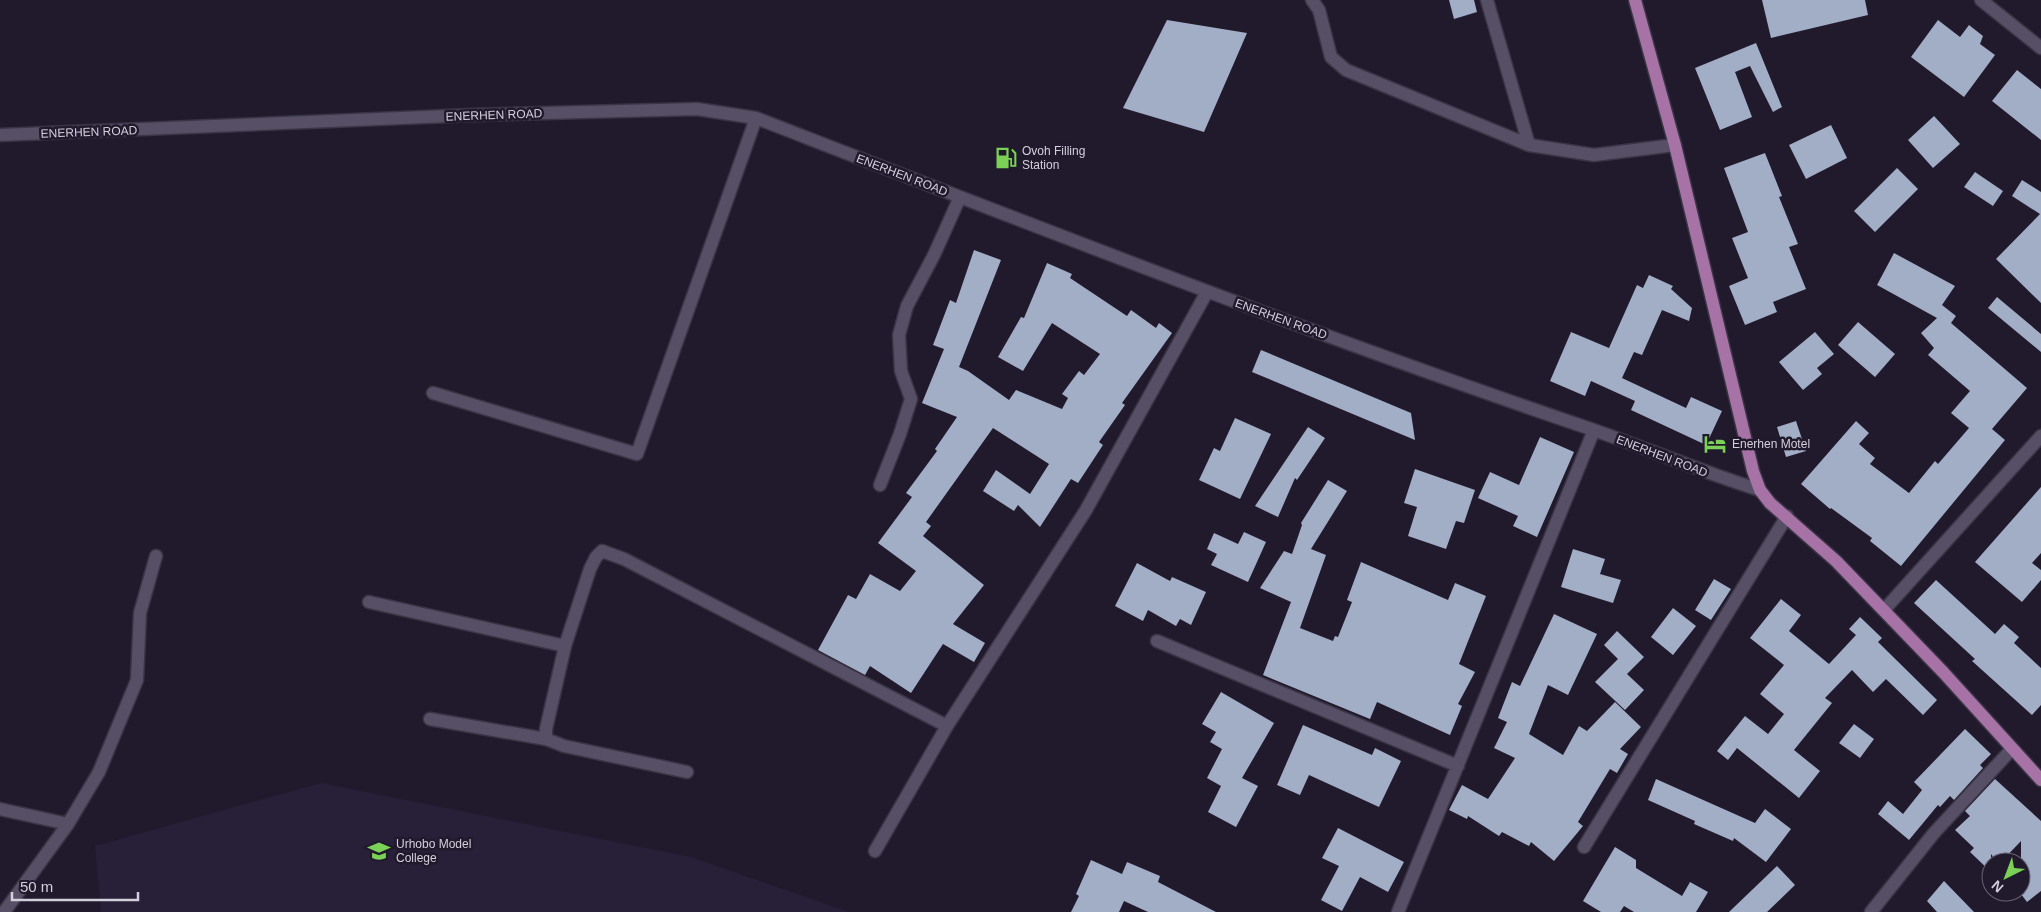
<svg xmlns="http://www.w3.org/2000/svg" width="2041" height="912" font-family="Helvetica,sans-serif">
<rect width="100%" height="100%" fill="#211a2d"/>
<path fill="#281f39" d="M321,783L691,857L849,912H101L95,846Z"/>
<path fill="#a2adc6" d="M1449,0H1474L1477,12L1454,19Z
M1762,0H1865L1868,15L1771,38Z
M1167,20L1247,33L1204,132L1123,108Z
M1938,20L1960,37L1969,25L1983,36L1980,44L1995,55L1964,97L1911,57Z
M1756,43L1782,107L1773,112L1750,66L1735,72L1752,117L1720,130L1695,68Z
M2017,70L2041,89V140L1992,101Z
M1934,116L1960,144L1933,168L1908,140Z
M1831,125L1847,158L1806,179L1789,145Z
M1765,153L1782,196L1779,197L1798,244L1789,247L1806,289L1773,302L1777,312L1745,325L1729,286L1748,278L1732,238L1748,232L1724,168Z
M1897,168L1918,189L1875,232L1854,211Z
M1975,172L2003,191L1993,206L1964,187Z
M2022,180L2041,192V303L1996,259L2040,214L2012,196Z
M974,250L1001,260L959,367L968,371L1009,400L1016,390L1062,409L1068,398L1062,394L1079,371L1084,375L1100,354L1052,323L1023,371L998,357L1021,317L1024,318L1047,263L1072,274L1070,278L1127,316L1131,310L1156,328L1159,323L1172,333L1122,403L1125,405L1099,442L1103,445L1078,483L1071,479L1040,527L1018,505L1014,511L983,491L996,470L1030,494L1049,464L993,428L926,522L931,526L923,536L984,585L953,624L985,643L974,662L943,644L911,693L870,666L865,675L818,650L848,595L856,599L870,574L900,591L916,571L878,543L912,497L906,493L937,451L935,449L957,417L922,403L944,349L933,345L950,300L956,303Z
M1894,253L1955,286L1942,305L1956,316L1951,323L2027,388L1992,429L2005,440L1901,566L1870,541L1872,538L1831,508L1830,509L1801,484L1856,421L1869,433L1859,444L1875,458L1870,464L1909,493L1935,461L1938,464L1969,428L1951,413L1970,391L1928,355L1934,348L1921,333L1937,318L1877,285Z
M1649,275L1673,286L1671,289L1692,308L1689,321L1662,310L1642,355L1634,352L1622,378L1686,408L1691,397L1722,411L1706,445L1631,410L1635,401L1591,381L1585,396L1550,381L1571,332L1609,348L1637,285L1643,288Z
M1997,297L2041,334V352L1988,308Z
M1858,322L1895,354L1875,377L1838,345Z
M1815,332L1834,354L1817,368L1822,374L1803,390L1779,362Z
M1261,350L1411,413L1415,440L1252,372Z
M1235,418L1271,434L1240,499L1199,480L1214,448L1220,451Z
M1796,421L1806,451L1786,457L1777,427Z
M1308,427L1325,438L1297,480L1295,478L1278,517L1255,506Z
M1540,437L1574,452L1537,537L1513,526L1518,516L1478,498L1490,472L1519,485Z
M1415,469L1475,490L1464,523L1456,521L1446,549L1408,536L1417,507L1404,503Z
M1328,480L1347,491L1311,549L1326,555L1300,628L1333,641L1335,636L1338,637L1352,602L1347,600L1361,562L1448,600L1455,583L1486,596L1459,664L1475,672L1458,704L1462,706L1450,735L1377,702L1370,719L1263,675L1291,602L1260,588L1284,551L1292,554L1302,525L1301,523Z
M2041,487V553L2032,563L2041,570V580L2022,602L1975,562Z
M1244,532L1266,542L1248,582L1211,565L1217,554L1207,549L1214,533L1238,544Z
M1573,549L1605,559L1600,574L1621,580L1613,603L1561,587Z
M1137,563L1170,581L1172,577L1206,592L1191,625L1180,619L1176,626L1148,610L1143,621L1115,606Z
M1714,579L1731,589L1711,620L1695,610Z
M1936,580L1995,634L2004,624L2019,637L2014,643L2041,668V705L2032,715L1972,661L1975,659L1914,603Z
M1781,599L1801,615L1789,631L1829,664L1856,635L1849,629L1860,617L1882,638L1878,642L1937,700L1923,715L1886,679L1873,692L1852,670L1825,698L1832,703L1794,750L1820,771L1799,798L1737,748L1728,760L1717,751L1745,716L1768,734L1784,714L1760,694L1784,665L1750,638Z
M1673,608L1696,626L1673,655L1651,637Z
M1554,614L1597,634L1568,695L1548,685L1529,734L1563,755L1579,726L1587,731L1615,702L1641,727L1620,749L1628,754L1617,773L1610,769L1578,822L1583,826L1554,861L1531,842L1529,846L1502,832L1499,836L1468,816L1467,819L1449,810L1462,785L1488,799L1515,758L1494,748L1507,722L1498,718L1512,682L1520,686Z
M1617,631L1644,657L1627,674L1644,690L1625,710L1595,682L1618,659L1604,645Z
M1221,692L1274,723L1242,778L1258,786L1236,827L1208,812L1221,786L1207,778L1222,749L1210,742L1216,732L1202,724Z
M1854,724L1874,739L1860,758L1839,743Z
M1303,725L1372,755L1375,748L1401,761L1379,807L1309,775L1300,795L1277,785Z
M1965,729L1991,754L1980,765L1983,768L1954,800L1950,796L1940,807L1938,805L1909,840L1878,814L1888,801L1903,814L1922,790L1914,782Z
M1656,779L1755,823L1765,809L1791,829L1766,862L1734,838L1733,841L1694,824L1695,821L1648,800Z
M1995,779L2041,821V891L2027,902L2021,894V841L2001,862H1997L1991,854V872L1970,852L1974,848L1955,830L1970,816L1965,811Z
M1338,828L1404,862L1388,892L1360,877L1342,911L1321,900L1339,866L1322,858Z
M1615,847L1636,860V868L1682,896L1690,882L1708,892L1696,912H1634L1624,906L1620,912H1601L1583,901Z
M1091,860L1122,874L1127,862L1160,876L1158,882L1216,912H1148L1124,901L1119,912H1071L1079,896L1076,894Z
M1777,866L1795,885L1767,912H1729Z
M1944,881L1974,912H1937L1927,901Z"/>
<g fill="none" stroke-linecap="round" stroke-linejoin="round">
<g stroke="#3a3545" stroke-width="15">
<path id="minor" d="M1312,0L1319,10L1331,57L1346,70L1529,145L1594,155L1675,145
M1487,0L1529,145
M1981,0L2041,48
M0,135L472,115L697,109L756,118C1032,225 1308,333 1588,428C1646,448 1702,472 1760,490
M433,393L637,454L756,118
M880,485L900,434L911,399L901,371L899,335L907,306L934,255L960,197
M369,602L565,646
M1884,610L2041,436
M1157,641L1458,766
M430,719L546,739
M687,772L564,746L546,739V729L565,646L590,569L596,557L602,551L624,559L947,726
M0,809L68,824
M1584,847L1787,516
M875,851L947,726L1086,510L1207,292
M4,912L68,824L99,772L137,680L140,613L156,556
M1398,912L1594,430
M1871,912L1934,833L2011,750"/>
</g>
<g stroke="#3a3545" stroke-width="15">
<path id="major" d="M1635,0L1675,145L1753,471L1760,490L1770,503L1836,561L1943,672L2041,780"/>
</g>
<use href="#minor" stroke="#574f66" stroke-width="12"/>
<use href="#major" stroke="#a773a6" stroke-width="12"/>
</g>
<defs>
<g id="fuel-bare" transform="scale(1.725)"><path d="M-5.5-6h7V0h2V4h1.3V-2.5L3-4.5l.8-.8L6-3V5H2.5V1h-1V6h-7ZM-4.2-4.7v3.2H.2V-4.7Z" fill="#7bd155" stroke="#211a2d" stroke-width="2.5" paint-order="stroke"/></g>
<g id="hotel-bare" transform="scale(1.725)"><path d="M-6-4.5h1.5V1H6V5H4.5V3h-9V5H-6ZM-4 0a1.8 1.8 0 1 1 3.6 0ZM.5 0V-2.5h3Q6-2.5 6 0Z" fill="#7bd155" stroke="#211a2d" stroke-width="2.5" paint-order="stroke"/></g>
<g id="school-bare" transform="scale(1.725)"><path d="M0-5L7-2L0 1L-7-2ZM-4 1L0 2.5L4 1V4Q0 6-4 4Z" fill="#7bd155" stroke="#211a2d" stroke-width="2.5" paint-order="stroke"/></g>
</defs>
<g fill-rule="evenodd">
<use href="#fuel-bare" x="1006" y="158"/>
<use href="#hotel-bare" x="1715" y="444"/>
<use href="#school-bare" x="379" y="851"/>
</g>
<g text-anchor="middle" stroke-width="5" stroke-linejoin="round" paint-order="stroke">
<g font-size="12" fill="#d3cfdc" stroke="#211a2d">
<text transform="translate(494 115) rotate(-2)" y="4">ENERHEN ROAD</text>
<text transform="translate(89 132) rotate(-2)" y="4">ENERHEN ROAD</text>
<text transform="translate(902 175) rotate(21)" y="4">ENERHEN ROAD</text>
<text transform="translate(1281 319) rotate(20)" y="4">ENERHEN ROAD</text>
<text transform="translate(1662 456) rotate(21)" y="4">ENERHEN ROAD</text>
</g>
<g font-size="12" fill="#d3cfdc" stroke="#211a2d" text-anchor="start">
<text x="1022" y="155">Ovoh Filling<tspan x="1022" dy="14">Station</tspan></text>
<text x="1732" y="448">Enerhen Motel</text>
<text x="396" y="848">Urhobo Model<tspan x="396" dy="14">College</tspan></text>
</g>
</g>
<g transform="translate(2006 877) rotate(222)"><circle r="24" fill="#211a2d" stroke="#686273"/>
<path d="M0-4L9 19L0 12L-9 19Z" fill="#7bd155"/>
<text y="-8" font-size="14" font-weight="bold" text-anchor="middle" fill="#d3cfdc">N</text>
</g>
<path d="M12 892v8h126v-8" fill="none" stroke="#d3cfdc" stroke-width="2.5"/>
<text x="20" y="892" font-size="15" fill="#d3cfdc" stroke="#211a2d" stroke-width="4" paint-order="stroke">50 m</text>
</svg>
